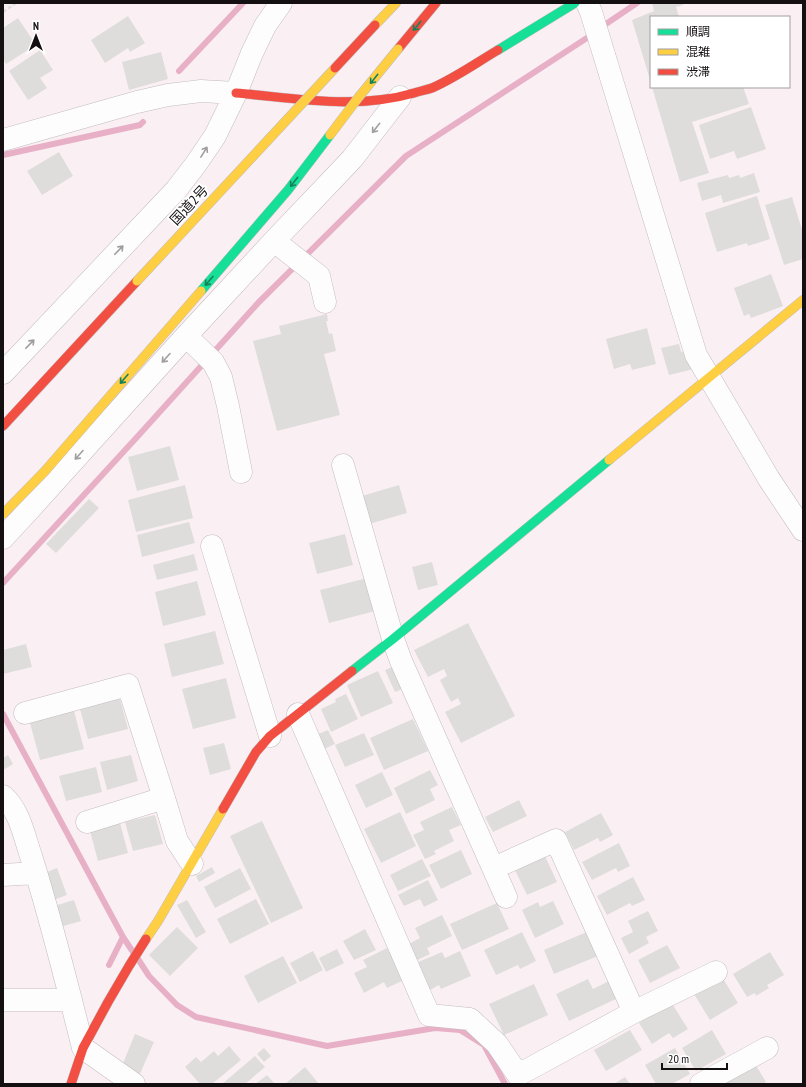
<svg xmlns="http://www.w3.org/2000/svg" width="806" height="1087" font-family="'PT Sans Narrow','Noto Sans JP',sans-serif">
<rect width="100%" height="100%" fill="#faf0f3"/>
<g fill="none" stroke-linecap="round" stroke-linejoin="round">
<path stroke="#e8b0c6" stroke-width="6" d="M600,28L637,3
M179,71L243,3
M3,155L140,125L143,122
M3,583L138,436L259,302L406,156L593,34
M3,714L123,937L133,952
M138,959L149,976L177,1005L196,1017L327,1046L435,1028L460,1030L484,1045L505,1084
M109,965L123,937"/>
</g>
<path fill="#dedddc" d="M652,3H683V5L676,7L679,17H651V83L632,20L654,11Z
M128,16L145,43L130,52L128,48L105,63L91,40Z
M18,18L36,45L6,64L3,59V28Z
M40,50L53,70L40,78L47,88L28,100L9,71Z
M161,52L168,79L129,90L122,62Z
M652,87H743L749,104L692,122L709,173L680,182Z
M751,107L766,149L737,159L734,151L710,159L699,125Z
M59,152L73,176L42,195L27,171Z
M754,173L760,192L723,203L721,195L702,201L697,183L728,175L729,178L739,175L740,178Z
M757,196L770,239L748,246L747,243L717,252L705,213Z
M792,197L803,233V259L784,265L765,205Z
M771,274L783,306L751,318L749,314L744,316L734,288Z
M327,314L328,321H326L329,334L332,333L336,351L324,354L340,415L277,431L253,341L281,334L279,326Z
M647,328L656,364L632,370L630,364L614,369L606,339Z
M679,344L681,352L689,350L694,369L669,375L661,348Z
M170,446L179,480L137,491L128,457Z
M185,485L193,518L136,532L128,500Z
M399,485L407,513L369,524L362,496Z
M89,499L99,508L56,553L46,544Z
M189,522L195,543L142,557L137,535Z
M345,534L353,565L317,574L309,543Z
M194,554L198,570L157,580L153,565Z
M432,562L438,585L418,590L412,567Z
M371,577L379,610L329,623L320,590Z
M197,581L206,615L163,626L155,592Z
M468,623L515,716L461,743L445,712L461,704L458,698L451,702L440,680L447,676L444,669L428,677L414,650Z
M215,631L224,664L172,677L164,644Z
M26,644L32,667L3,674V650Z
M397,665L407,687L395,692L385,670Z
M378,671L393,703L361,717L347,685Z
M226,678L236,718L193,729L182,689Z
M346,694L358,719L331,732L321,709L336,702L335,699Z
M120,699L128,729L88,739L80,709Z
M74,711L84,749L40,760L30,723Z
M413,719L428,751L384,770L370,738Z
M328,730L335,744L322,750L316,735Z
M364,733L374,755L345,767L335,745Z
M224,743L231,769L210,775L203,748Z
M8,755L13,764L3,770V758Z
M131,755L138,781L107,790L100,762Z
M96,767L102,792L66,801L59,776Z
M430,770L438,785L430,789L435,800L406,814L394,788Z
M382,772L393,795L366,808L355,785Z
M519,800L527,816L493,832L485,817Z
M452,807L461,825L449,830L454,841L434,851L436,854L425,859L413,835L424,830L420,822Z
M400,812L416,846L381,863L364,829Z
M601,813L613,835L600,842L598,838L574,850L565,832Z
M155,815L163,844L133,851L125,822Z
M262,821L303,908L271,923L230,836Z
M120,823L128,853L98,861L90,831Z
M619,843L630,866L618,872L616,868L592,880L582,862Z
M461,850L472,874L441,889L429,865Z
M545,856L557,882L527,895L515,870Z
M422,859L431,876L398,891L390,875Z
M212,867L215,873L199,882L196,876Z
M57,868L67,895L51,901L42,874Z
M240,868L251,889L215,908L204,887Z
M633,877L645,900L632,906L630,903L607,915L597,896Z
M428,880L438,900L424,907L420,899L404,906L398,895Z
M256,899L269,924L230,944L217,919Z
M74,900L81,921L60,927L54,906Z
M187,900L206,932L196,938L177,905Z
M553,901L564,924L535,938L522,910L538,902L540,907Z
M497,903L509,929L462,950L450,924Z
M648,911L658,931L646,937L649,943L629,954L621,938L633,932L628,921Z
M442,915L452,936L427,948L430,954L413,962L405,946L420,938L415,928Z
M177,927L198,948L170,976L149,955Z
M365,929L376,950L354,960L343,941Z
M522,932L536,961L520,969L518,965L496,975L484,950Z
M587,932L598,956L554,974L544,950Z
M667,945L680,968L650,983L638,960Z
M387,948L404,980L387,988L384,982L364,993L354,973L367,967L363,960Z
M337,949L344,963L326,972L319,958Z
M313,951L323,970L300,982L290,963Z
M460,951L471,976L441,989L439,985L428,991L416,963L442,952L445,958Z
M770,952L784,975L767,985L769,988L756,996L755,993L747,997L733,974Z
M283,956L297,983L258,1003L244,976Z
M722,977L738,1003L710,1020L694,994Z
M588,979L593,989L609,981L618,998L569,1021L556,994Z
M534,984L548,1015L504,1035L489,1004Z
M671,1002L688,1029L673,1038L669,1033L652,1044L639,1023Z
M630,1030L642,1050L606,1071L594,1050Z
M712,1030L726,1054L696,1071L682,1048Z
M135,1034L154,1042L139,1076L121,1068Z
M229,1046L241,1060L212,1084H200L185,1067L196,1057L201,1062L214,1051L218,1056Z
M264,1048L271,1056L264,1062L257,1054Z
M675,1048L690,1074L672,1084H656L645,1065Z
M255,1056L265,1067L245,1084H222Z
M754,1062L766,1082L763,1084H728L725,1078Z
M305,1067L319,1084H285Z
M267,1075L275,1084H255Z
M625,1077L630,1084H614Z"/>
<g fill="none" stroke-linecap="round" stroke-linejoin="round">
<g stroke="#c2bbbe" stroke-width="23">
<path id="street" d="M587,3L591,12L696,355L769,479L803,530
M3,140L137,102L168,95L201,91L236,93
M274,241L319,276L325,302
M186,336L213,362L221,377L228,406L241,472
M3,373L176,190L196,164L215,136L236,93L252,53L265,26L281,3
M343,465L393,639L401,661L506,897
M3,538L28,511L186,336L274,241L352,159L400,97
M212,546L270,736
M25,713L128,685L164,798L177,841L192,864
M298,714L429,1015L470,1019L497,1044L518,1075L634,1012
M3,796C20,811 24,836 31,856C51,919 67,984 83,1048L134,1084
M87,822L164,798
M494,868L556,840L634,1012L716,972
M3,875L36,873
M3,1000H71
M701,1084L767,1048"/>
</g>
<g stroke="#c2bbbe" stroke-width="10">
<path id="fast" d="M498,50L575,3
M352,671L393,639L609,460"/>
</g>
<g stroke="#c2bbbe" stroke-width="10">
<path id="slow" d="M375,25L396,3
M609,460L803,300
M146,939L158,921L223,809"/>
</g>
<g stroke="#c2bbbe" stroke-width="10">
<path id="jam" d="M398,49L436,3
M236,93C295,98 356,110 414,93C420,91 426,90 432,88C455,78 476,63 498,50
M3,426L137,281
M223,809L256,752L270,736L352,671
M71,1084L83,1048L108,1002L129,966L146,939"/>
</g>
<path stroke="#e1dfdf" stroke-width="2.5" stroke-dasharray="4 2" stroke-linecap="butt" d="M3,12L16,3"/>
<use href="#street" stroke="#fefdfd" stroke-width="22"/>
<use href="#fast" stroke="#16e098" stroke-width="9"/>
<use href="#slow" stroke="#ffcf43" stroke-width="9"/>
<use href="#jam" stroke="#f24e42" stroke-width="9"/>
<g stroke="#c2bbbe" stroke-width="10" stroke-linecap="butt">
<path id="fast-bridge" d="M201,291L288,190L330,135"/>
</g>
<g stroke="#c2bbbe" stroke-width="10" stroke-linecap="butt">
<path id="slow-bridge" d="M330,135L358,98L398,49
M137,281L335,68
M3,514L45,471L201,291"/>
</g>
<g stroke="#c2bbbe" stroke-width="10" stroke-linecap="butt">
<path id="jam-bridge" d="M335,68L375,25"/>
</g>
<use href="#fast-bridge" stroke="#16e098" stroke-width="9"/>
<use href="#slow-bridge" stroke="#ffcf43" stroke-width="9"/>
<use href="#jam-bridge" stroke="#f24e42" stroke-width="9"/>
</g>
<defs><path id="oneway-shaft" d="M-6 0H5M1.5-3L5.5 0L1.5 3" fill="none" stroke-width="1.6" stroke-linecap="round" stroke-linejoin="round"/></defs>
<g stroke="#15825b">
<use href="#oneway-shaft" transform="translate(417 26) rotate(129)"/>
<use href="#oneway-shaft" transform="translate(374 79) rotate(129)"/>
<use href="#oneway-shaft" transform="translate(294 182) rotate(128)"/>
<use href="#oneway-shaft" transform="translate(209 281) rotate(131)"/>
<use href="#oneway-shaft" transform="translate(124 379) rotate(131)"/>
</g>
<g stroke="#a09e9f">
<use href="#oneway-shaft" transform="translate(376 128) rotate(128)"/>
<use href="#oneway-shaft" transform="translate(204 152) rotate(-58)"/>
<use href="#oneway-shaft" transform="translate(119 250) rotate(-46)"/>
<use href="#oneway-shaft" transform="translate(30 344) rotate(-46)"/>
<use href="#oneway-shaft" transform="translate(166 358) rotate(132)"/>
<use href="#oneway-shaft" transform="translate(79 455) rotate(132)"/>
</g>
<g text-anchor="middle" stroke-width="4" stroke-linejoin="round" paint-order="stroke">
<g font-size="14" fill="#140f11" stroke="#fff">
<text transform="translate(189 205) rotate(-47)" y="5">国道2号</text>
</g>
</g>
<rect width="806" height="1087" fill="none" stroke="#140f11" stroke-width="8"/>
<rect x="650" y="16" width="140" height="72" fill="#ffffff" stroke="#a19fa0"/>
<rect x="658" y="29" width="20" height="6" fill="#16e098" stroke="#a19fa0"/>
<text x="686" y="36" font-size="12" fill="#140f11">順調</text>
<rect x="658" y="49" width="20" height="6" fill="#ffcf43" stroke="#a19fa0"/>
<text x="686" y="56" font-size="12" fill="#140f11">混雑</text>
<rect x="658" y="69" width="20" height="6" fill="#f24e42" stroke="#a19fa0"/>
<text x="686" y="76" font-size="12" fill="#140f11">渋滞</text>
<g transform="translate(36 36)" stroke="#ffffff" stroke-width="3" paint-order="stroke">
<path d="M0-3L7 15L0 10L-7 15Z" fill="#140f11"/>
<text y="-6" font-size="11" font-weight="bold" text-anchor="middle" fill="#140f11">N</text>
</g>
<path d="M662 1063v6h65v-6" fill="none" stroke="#140f11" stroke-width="2"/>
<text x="668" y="1063" font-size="12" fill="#140f11" stroke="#ffffff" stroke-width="3" paint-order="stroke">20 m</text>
</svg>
